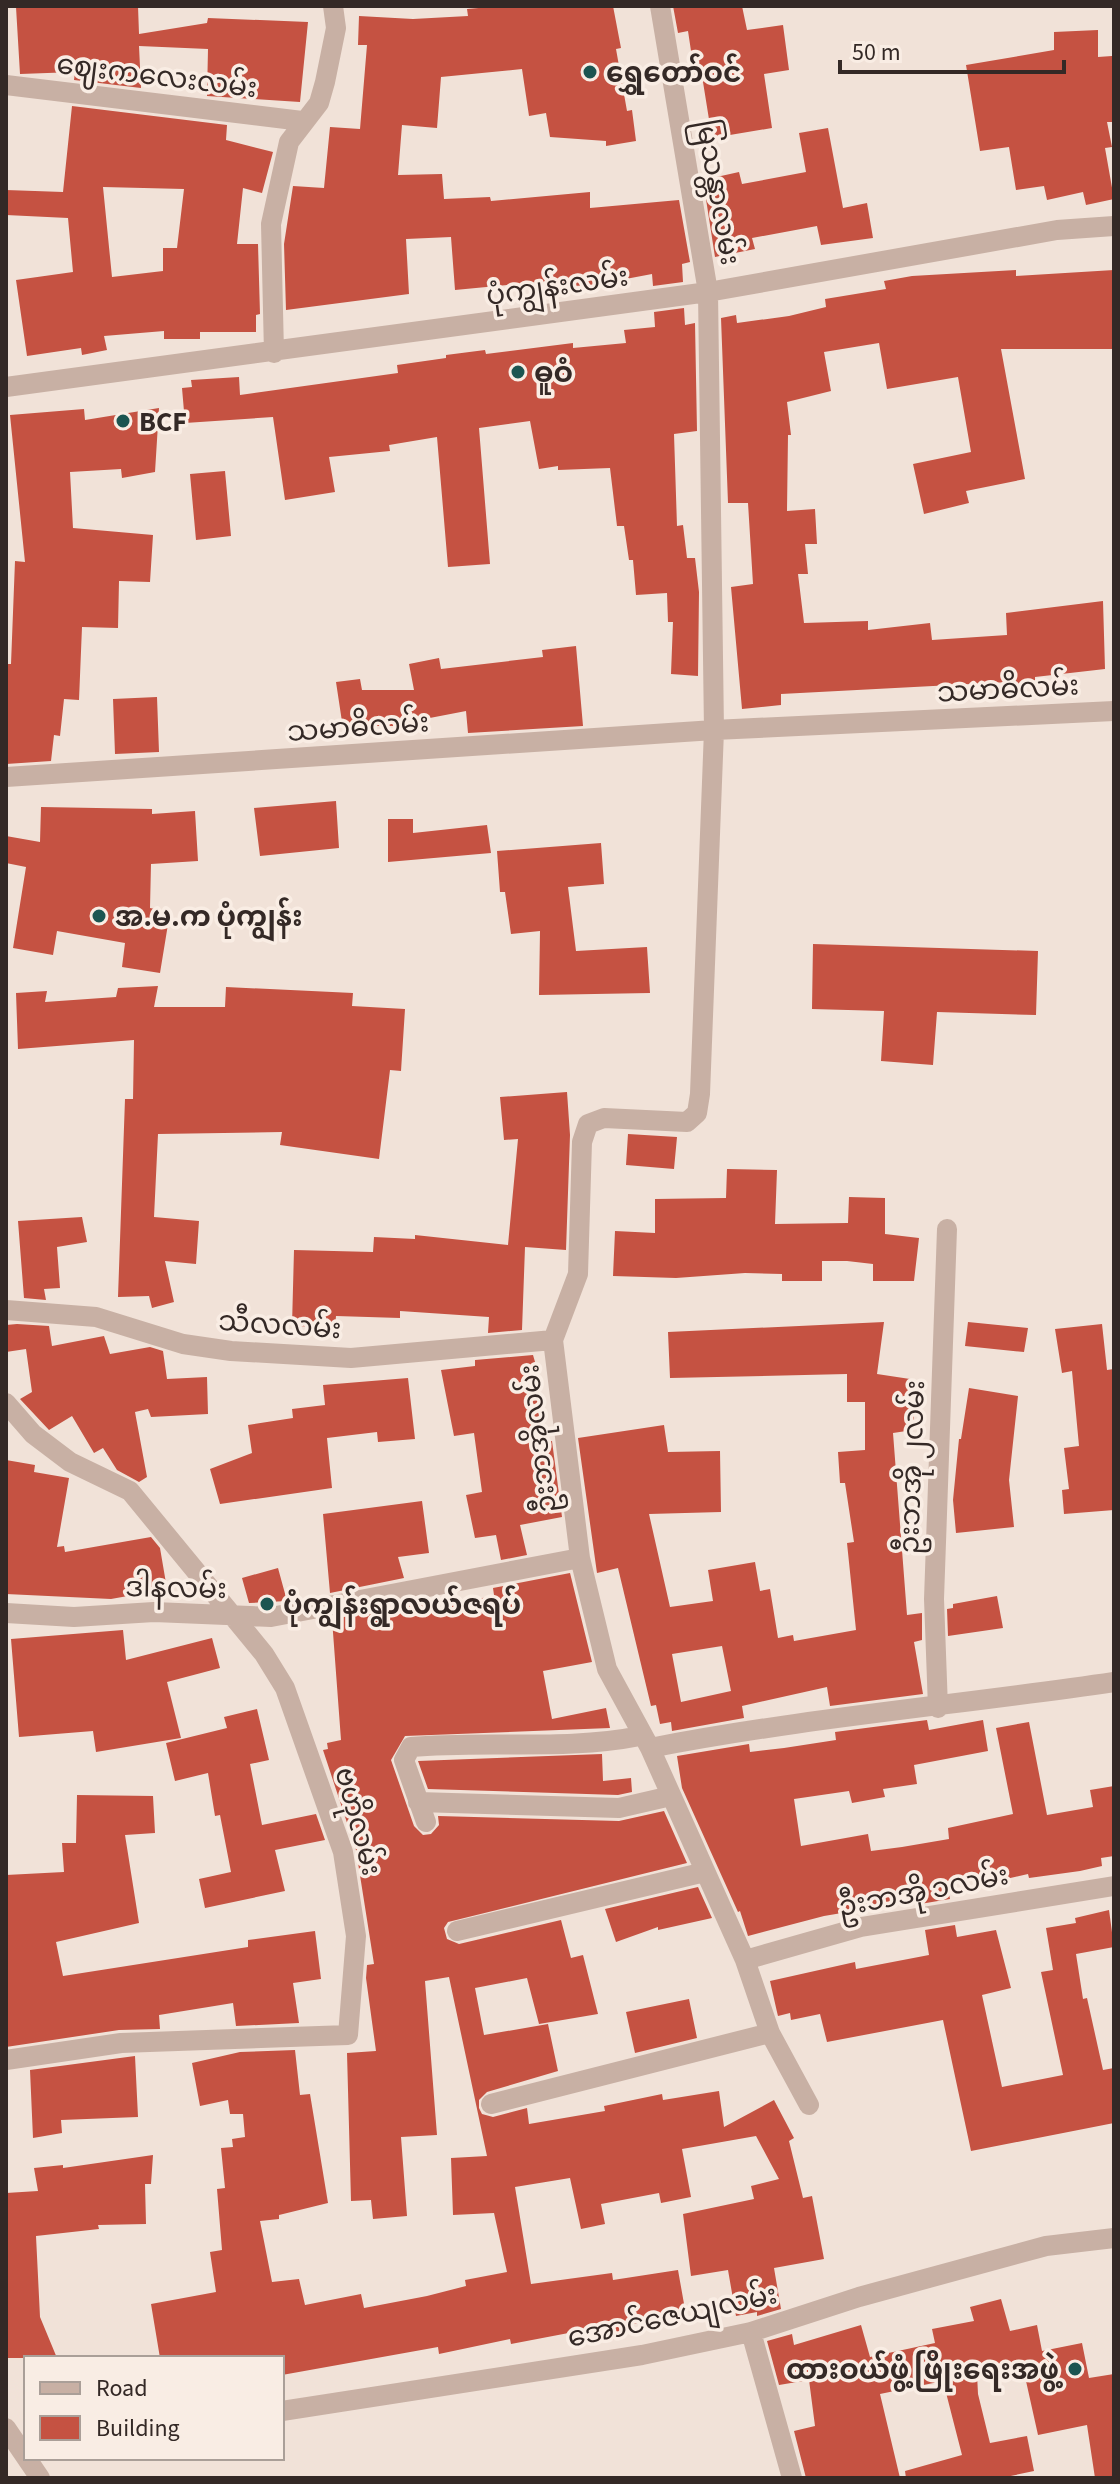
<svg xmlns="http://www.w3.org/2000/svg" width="1120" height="2484" font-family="'Source Sans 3','Noto Sans Myanmar',sans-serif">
<rect width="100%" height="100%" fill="#f1e2d8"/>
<path fill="#c55242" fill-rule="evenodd" d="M138,6L139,34L207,23L208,18L308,22L300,102L207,96L208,49L139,46L141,88L74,80L75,72L20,74L16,7Z
M502,6H613L621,48L616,49L627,111L632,110L636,141L606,146V141L550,137L546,113L529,116L522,69L441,77L437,128L402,125L398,175L442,174L444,199L490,197L491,201L590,192V208L679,200L690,262L682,264L683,282L653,286L652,274L594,285L551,287V281L455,290L451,237L406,239L409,294L286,310L284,244L293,186L324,188L330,127L360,129L367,45H358L359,16L413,19L468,16L467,9Z
M673,6H742L747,30L783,25L789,70L764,74L772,128L712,138L703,82L696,84L688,31L678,33Z
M1098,30V57L1112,56L1113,122H1107L1112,147L1105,148L1114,199L1086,205L1083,192L1047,200L1044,186L1016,190L1009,147L980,151L966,65L1054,50V32Z
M72,106L227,125L226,140L273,152L262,193L243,188L237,244H258L260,314L256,315V332H200V339H164V331L104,336L107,350L82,355L81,348L27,356L16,280L73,272L68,218L6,215V190L63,192ZM103,187L184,189L177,248H163V271L112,277Z
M828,128L843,208L867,203L873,238L821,245L817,226L752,238L755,249L715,257L703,180L739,172L742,184L806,172L799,133Z
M1016,270V276L1114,270V349H1001L1025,479L966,491L969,503L924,514L913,464L971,452L958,377L887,389L879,343L824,352L831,391L787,402L791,435H788L787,511L815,509L817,544H805L808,574H798L804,623L868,621V630L930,623L932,640L1007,635L1006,613L1103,601L1105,669L1035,677V685L1010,686L1009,682L781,694V705L742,709L731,587L753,584L748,503H728L721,318L736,315L737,323L789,316L826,307L825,299L886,289L884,281L912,276Z
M684,308L685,325L695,323L697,431L674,434L677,526L683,525L687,558H695L699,592L698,676L671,674L673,622H668L667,593L636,595L633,560H629L624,526H617L610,468L558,470V466L539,469L530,421L479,428L490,564L448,567L437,437L389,445L390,451L329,457L335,492L285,500L273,417L185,423L182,388L192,387L191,380L239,377L240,395L398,373L397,365L446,358V355L485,350L486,354L573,343V348L626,343L624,330L655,327L654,312Z
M159,408L155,472L122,478L121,469L70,472L73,528L153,535L150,582L119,581L118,628L82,627L79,700L64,699L60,736L54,735L51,761L6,764V664H11L15,561L25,562L10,415L84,409L85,420Z
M225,471L231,536L196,540L190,474Z
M576,646L583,726L468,733L466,711L409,722V726H367V732L344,735L336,682L360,679L362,690H414L409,664L439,658L441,669L543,657L542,650Z
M157,697L159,752L115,754L113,699Z
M336,801L339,848L260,856L254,808Z
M41,807L152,809V814L195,811L198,861L151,864L150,908L170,912L160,973L122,967L125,943L57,931L53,955L13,948L26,867L6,863V836L40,842Z
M388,819H413V833L487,825L491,853L388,862Z
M601,843L604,884L568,887L576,951L647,947L650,993L539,995L540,931L511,934L505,892H500L497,851Z
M813,944L1038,951L1036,1015L937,1012L933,1065L881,1061L884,1011L812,1009Z
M158,986L154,1007H225L226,987L353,993L352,1006L405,1009L401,1071L390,1070L379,1159L280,1145L282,1132L158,1134L154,1217L199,1221L196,1264L165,1261L174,1302L152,1308L149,1296L118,1297L125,1099H133L134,1040L18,1049L16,993L47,991L45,1002L116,997L118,988Z
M567,1092L570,1135L566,1250L525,1247L522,1330L488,1333L489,1317L400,1311V1318L336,1316L335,1327L292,1326L294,1250L373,1252L374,1237L415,1239V1235L508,1245L518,1139L504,1140L500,1097Z
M628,1134L677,1137L674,1169L626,1165Z
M727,1169L777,1170L775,1224L848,1223L849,1197L885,1198V1234L919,1238L914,1281H873V1264L847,1261H822V1281H782V1274L745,1273L676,1278L613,1276L615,1231L655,1233V1199L726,1198Z
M82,1217L87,1242L57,1247L60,1288L44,1289L46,1300L24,1298L18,1221Z
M884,1322L877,1374L910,1379L909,1408H914L913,1430L893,1433L907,1615L922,1613V1640L914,1642L923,1694L830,1706L827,1687L742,1706L744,1718L672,1731L671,1722L660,1724L656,1705L651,1706L618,1568L597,1573L578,1438L664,1425L668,1452L720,1451L721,1512L649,1514L670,1607L713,1601L708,1570L755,1562L760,1591L770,1589L778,1638L793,1635L794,1641L856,1630L847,1543L854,1542L845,1483H840L838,1452L865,1450V1402H847V1374L670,1378L668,1332ZM722,1646L731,1691L681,1702L672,1654Z
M968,1322L1028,1328L1024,1352L965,1346Z
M17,1324L49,1326L52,1346L104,1336L110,1354L150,1347L163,1351L167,1379L207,1377L208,1414L151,1417L148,1409L135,1412L147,1477L139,1482L117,1470L103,1448L94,1453L72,1416L49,1430L20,1399L32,1392L26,1349L6,1352V1325Z
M1102,1324L1107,1370L1114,1369V1510L1064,1514L1062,1490L1069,1489L1064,1448L1079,1446L1072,1371L1062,1373L1055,1329Z
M533,1355L540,1379H537L546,1442L552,1441L562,1517L520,1525L527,1555L501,1560L496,1535L475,1538L466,1495L482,1492L474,1433L454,1436L441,1370L475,1366V1360Z
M408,1378L415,1439L378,1442L377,1432L327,1438L332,1488L220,1504L210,1469L252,1453L248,1425L293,1418L292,1409L325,1405L323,1385Z
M969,1388L1018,1396L1009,1480L1014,1527L956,1533L953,1500L959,1439H961Z
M6,1460L35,1465L34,1472L69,1478L57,1547L64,1546L65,1552L151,1537L160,1548L167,1589L111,1599L6,1594Z
M422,1501L429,1553L398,1557L404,1578L330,1593L323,1514Z
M278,1568L287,1601L249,1603L242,1578Z
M570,1573L592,1662L543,1671L552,1719L606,1708L610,1728L405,1736L391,1760L414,1826L423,1835L431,1834L439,1825L438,1816L619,1821L664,1811L687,1863L448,1922L444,1928L447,1939L459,1944L561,1920L571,1958L583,1955L598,2014L539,2024L527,1978L475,1988L484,2035L548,2024L558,2071L487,2092L479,2100V2108L482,2114L493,2117L527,2108L529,2124L605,2111L604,2106L662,2094L663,2100L719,2091L724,2127L774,2100L794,2138L789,2141L803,2198L812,2196L824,2259L774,2268L781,2309L757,2316V2312L736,2316L728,2270L691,2276L683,2214L754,2199L751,2186L779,2179L756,2136L682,2149L691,2197L661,2203L659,2193L601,2204L605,2224L581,2229L570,2178L515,2187L531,2284L612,2273L613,2280L678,2270L686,2315L619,2326L621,2339L581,2344L579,2331L511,2344L510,2339L439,2354L438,2347L282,2375V2358H160L151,2304L216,2292L210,2252L222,2250L217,2189L225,2188L221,2148L233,2147L232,2139L245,2137L243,2114H230L228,2100L200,2106L192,2063L240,2052L295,2050L300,2095L310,2094L328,2203L279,2215V2219L260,2221L272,2282L299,2279L305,2305L361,2294L364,2308L427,2296L466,2286L465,2280L507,2272L494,2213L453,2215L451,2158L487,2156L449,1977L425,1981L437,2135L401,2137L407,2216L373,2219L371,2200L351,2201L347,2053L376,2051L366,1978L367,1965L374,1964L356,1850L323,1750L328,1749L327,1743L341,1740L332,1619L434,1601L436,1610L494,1595L493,1588Z
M997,1596L1003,1628L948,1636L947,1609L953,1608V1604Z
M123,1630L126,1660L212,1638L220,1668L167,1682L181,1738L96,1752L93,1731L19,1737L11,1639Z
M257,1709L269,1760L250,1764L262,1825L316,1814L325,1840L275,1850L285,1891L205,1908L199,1879L231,1872L220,1815L215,1816L208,1773L175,1781L166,1743L227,1728L224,1717Z
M927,1720L929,1730L983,1720L988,1751L914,1765L917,1784L883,1789L885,1797L852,1803L849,1791L794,1799L801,1846L868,1834L871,1851L902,1847L949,1839L948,1828L1013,1814L996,1728L1029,1722L1047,1815L1093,1807L1090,1790L1114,1786V1856L1101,1858L1102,1866L1080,1871L1029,1878L1028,1874L1006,1879L1005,1874L947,1883L950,1899L920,1904L919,1900L824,1916L748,1936L740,1911L738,1912L682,1788L677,1756L749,1744L750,1752L784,1748L836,1740L835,1732Z
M602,1754L603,1781L631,1778L632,1792L618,1795L428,1789L418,1761Z
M77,1795L153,1796L155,1833L125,1835L139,1923L56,1942L63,1976L248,1947V1940L315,1931L321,1979L293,1983L299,2023L236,2026L233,2003L159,2015L160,2029L119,2030L6,2047V1875L64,1872L62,1843H76Z
M698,1887L712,1918L658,1930V1927L616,1942L605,1909Z
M1109,1910L1114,1947L1076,1954L1083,1999L1087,1998L1103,2070L1114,2068V2123L971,2151L943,2020L827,2042L820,2014L791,2020L790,2013L778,2016L777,2012L770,1981L855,1962L856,1969L929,1955L925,1930L955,1925L957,1937L996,1930L1011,1988L982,1995L1002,2087L1063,2075L1041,1972L1053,1970L1046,1928L1076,1923L1075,1918Z
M689,1999L697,2038L635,2053L626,2012Z
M135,2056L138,2117L61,2120L62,2133L33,2138L30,2070Z
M153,2155L151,2184H145L146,2224L98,2225L99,2229L36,2236L40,2317L57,2358H6V2193L38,2191L34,2168L63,2165V2168Z
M1001,2299L1010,2331L1037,2325L1042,2351L1082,2343L1089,2378L1114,2374V2478H1095L1087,2425L1038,2435L1022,2363L977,2374L978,2394L990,2443L1027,2436L1034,2471L1001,2478H906L905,2471L962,2455L943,2381L880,2394L900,2478H806L794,2431L815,2426L809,2380L779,2385L767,2341L792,2334L794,2345L861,2325L870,2357L935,2343L932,2329L974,2321L970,2307Z"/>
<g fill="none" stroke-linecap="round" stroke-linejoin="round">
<path stroke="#c8b0a4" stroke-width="20" d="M660,6L708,292L714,730L700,1094L697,1113L687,1122L604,1118L588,1124L582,1142L578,1274L553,1340L580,1558L607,1669L650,1748L745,1960L770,2033L809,2105
M6,85L302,121
M274,353L271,224L289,142L319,103L325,82L336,28L333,6
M6,387L708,292L1057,230L1114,226
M6,777L714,730L1114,711
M6,1310L96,1317L183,1344L231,1351L351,1358L553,1340
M6,1403L33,1434L70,1462L130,1491L264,1654L285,1688L343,1852L356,1936L348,2035L121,2043L6,2060
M6,1613L74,1617L154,1612L271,1617L580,1558
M938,1708L934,1599L947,1229
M650,1748C803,1718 959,1705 1114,1682
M418,1802L619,1808L671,1796
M426,1822L404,1760L411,1747C487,1740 565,1751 640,1736
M457,1931L705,1872
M745,1960L861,1927L1114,1886
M491,2104L770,2033
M751,2332L792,2478
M282,2411L642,2355L751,2332L859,2297L1046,2246L1114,2238"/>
<path stroke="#c8b0a4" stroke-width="20" d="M6,2428L40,2478"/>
</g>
<g fill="#1c5551" stroke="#f9ede4" stroke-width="3">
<circle cx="590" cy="72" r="8"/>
<circle cx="518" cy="372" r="8"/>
<circle cx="123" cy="421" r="8"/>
<circle cx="99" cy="916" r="8"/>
<circle cx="267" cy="1604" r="8"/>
<circle cx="1075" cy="2369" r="8"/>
</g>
<g text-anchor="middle" stroke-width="7" stroke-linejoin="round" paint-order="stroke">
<g font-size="28" font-weight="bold" fill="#342926" stroke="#f9ede4" text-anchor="start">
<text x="606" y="82">ရွှေတော်ဝင်</text>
<text x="534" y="382">ဓူဝံ</text>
<text x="139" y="431">BCF</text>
<text x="115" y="926">အ.မ.က ပုံကျွန်း</text>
<text x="283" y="1614">ပုံကျွန်းရွာလယ်ဇရပ်</text>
<text x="1059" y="2379" text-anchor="end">ထားဝယ်ဖွံ့ဖြိုးရေးအဖွဲ့</text>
</g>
<g font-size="28" fill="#342926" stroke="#f9ede4">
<text transform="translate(157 75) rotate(7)" y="10">ဈေးကလေးလမ်း</text>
<text transform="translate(719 192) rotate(80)" y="10">မြသန္တာလမ်း</text>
<text transform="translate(557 285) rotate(-8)" y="10">ပုံကျွန်းလမ်း</text>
<text transform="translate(1008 688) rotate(-3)" y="10">သမာဓိလမ်း</text>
<text transform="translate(358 726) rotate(-4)" y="10">သမာဓိလမ်း</text>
<text transform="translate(280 1324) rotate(4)" y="10">သီလလမ်း</text>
<text transform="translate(537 1439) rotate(-97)" y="10">ဦးဘအိုလမ်း</text>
<text transform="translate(911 1467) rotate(-88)" y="10">ဦးဘအို ၂လမ်း</text>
<text transform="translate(176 1587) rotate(1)" y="10">ဒါနလမ်း</text>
<text transform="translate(359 1821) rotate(75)" y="10">ဗဟိုလမ်း</text>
<text transform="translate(923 1890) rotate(-11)" y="10">ဦးဘအို ၁လမ်း</text>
<text transform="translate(672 2315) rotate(-12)" y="10">အောင်ဇေယျလမ်း</text>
</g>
</g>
<rect width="1120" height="2484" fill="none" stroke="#342926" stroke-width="16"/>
<rect x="24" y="2356" width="260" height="104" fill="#f9ede4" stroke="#aa9f98" stroke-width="2"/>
<rect x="40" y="2382" width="40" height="12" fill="#c8b0a4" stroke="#aa9f98" stroke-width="2"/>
<text x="96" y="2396" font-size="24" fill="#342926">Road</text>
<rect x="40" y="2416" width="40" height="24" fill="#c55242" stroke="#aa9f98" stroke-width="2"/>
<text x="96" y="2436" font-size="24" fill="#342926">Building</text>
<path d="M840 60v12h224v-12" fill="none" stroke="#342926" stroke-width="4"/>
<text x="852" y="60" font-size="24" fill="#342926" stroke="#f9ede4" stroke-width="6" paint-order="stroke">50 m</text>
</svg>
